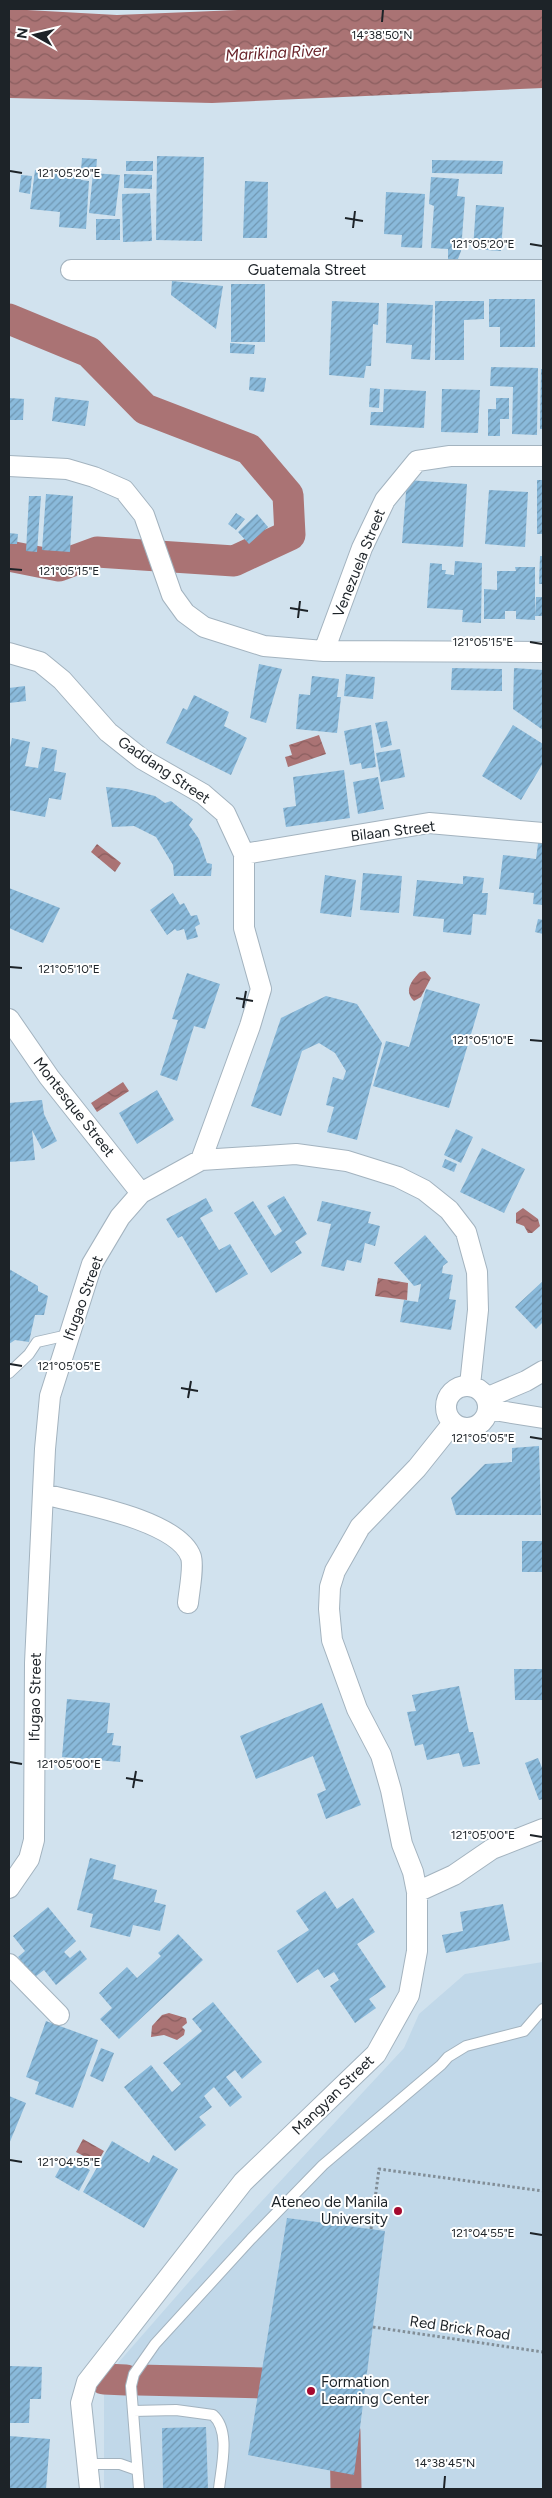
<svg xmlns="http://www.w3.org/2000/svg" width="552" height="2498" font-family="Figtree,sans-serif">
<defs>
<pattern id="water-waves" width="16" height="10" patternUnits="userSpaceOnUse" patternTransform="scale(1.25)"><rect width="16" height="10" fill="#aa7374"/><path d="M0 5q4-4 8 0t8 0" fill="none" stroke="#8a5e5f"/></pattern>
<pattern id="building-hatch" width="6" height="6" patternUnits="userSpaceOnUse" patternTransform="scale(1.25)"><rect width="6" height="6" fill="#8abadb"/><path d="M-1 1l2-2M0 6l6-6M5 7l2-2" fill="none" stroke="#7097b2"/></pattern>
</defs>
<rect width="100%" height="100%" fill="#d1e2ee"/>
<path fill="#c1d8e9" d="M543,1962V2489H104V2379L223,2243L404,2048L419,2014L465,1974Z"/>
<path fill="url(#water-waves)" d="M9,9L117,15L261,9H543V88L212,103L9,98Z
M319,735L326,754L288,767L285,757L292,755L289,745Z
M97,844L121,863L115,872L91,852Z
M425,971L431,978L421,997L414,1001C403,991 412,980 420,972Z
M123,1082L129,1091L97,1112L91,1103Z
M523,1208L538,1219L540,1226L532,1233H528L524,1226L516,1223V1213Z
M378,1278L408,1283L407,1300L375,1296Z
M169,2013L186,2018L187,2023L182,2027L185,2030L184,2035L177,2040L164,2035L151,2037L152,2026L162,2015Z
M83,2139L104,2151L97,2163L76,2152Z"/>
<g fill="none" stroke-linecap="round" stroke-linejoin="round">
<path stroke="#aa7374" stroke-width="31" d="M9,319L89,352L145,409L249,449L288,495L290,535L234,561L97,552L59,566L9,556
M104,2379L126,2380
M139,2380L303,2384
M345,2432L346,2489"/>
</g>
<path fill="url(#building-hatch)" d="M157,156L204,157L202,241L156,240Z
M82,158L97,159L96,171L81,170Z
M432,160L503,161L502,174L432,173Z
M126,161H153V171H126Z
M35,170L81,176V180L89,181L86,229L59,227L60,212L30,209Z
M93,173L120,175L115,216L89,213Z
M124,174L152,175V189L124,188Z
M21,175L32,176L30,194L19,192Z
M431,177L459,179L457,196L465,197L461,251L458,259H448V249L431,248L434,206L429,204Z
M245,181L268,182L267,238H243Z
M386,192L425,194L422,248L401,247L402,235L384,234Z
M150,193L152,241L123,242L122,194Z
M476,205L504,207L501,251L473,249Z
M96,219H120V240H96Z
M172,281L223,286L216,329L171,295Z
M231,284H265V342H231Z
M489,299H535V347H500V327H489Z
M332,301L379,303L378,325L373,324L371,366H366L364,378L329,375Z
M435,301H484V319L464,320V360H435Z
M387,303L433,305L430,360L411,359L412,345L386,343Z
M230,343L255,345L254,354L230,353Z
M491,367L538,368L537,435L512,434L513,387L490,386Z
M541,369H543V429H540Z
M250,377L266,378L264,392L249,390Z
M370,388L380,389L379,408L369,407Z
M384,389L426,391L424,428L370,425L371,412H383Z
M442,389L480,390L478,433L441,432Z
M55,397L89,401L85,426L52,421Z
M9,398L24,399L23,420H9Z
M496,398H509V419H500V436H488V409H496Z
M407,480L467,484L463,547L402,543Z
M537,480H543V534H537Z
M489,490L528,492L525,547L485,544Z
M46,494L73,496L70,552L42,550Z
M29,496H41L37,552L26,551Z
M236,513L245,519L236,530L228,524Z
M257,514L268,527L249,544L238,532Z
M9,533L18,534L17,544H9Z
M540,556H543V584H539Z
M455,561L482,563L481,623L462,622L463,610L427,608L430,563L442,564V570H446L445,574L454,575Z
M515,567H535V620L516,619V611H505V619H484V589L497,590V571H516Z
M536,597H543V616H535Z
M259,664L282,669L266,723L250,718Z
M452,668L502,669V691L451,690Z
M514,668L543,670V730L513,709Z
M346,674L375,677L373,699L344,696Z
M312,676L339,679L337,697H341L337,733L296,729L299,694L310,695Z
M25,686L26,701L9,703V688Z
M194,695L229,712L224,726L247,738L231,775L166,743L183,708L187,710Z
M387,721L392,745L381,748L375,723Z
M371,725L376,767L362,769L361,763L350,765L344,731Z
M513,725L543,744V763L521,800L482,776Z
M12,738L30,742L25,766L38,768L42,747L57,750L54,771L66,773L61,800L49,798L45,817L9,810V753Z
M400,749L405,777L381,782L376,753Z
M344,770L350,818L286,827L283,808L296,806L293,777Z
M378,777L384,809L358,814L353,782Z
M106,787L127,789L155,796L165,803L171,801L193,819L189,825L199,839L207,863L212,864L211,876H174L173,865L156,837L134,826L112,827Z
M539,836L543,837V905L533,904L534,893L499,889L503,855L536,859Z
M363,873L402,876L399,913L360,910Z
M325,875L356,880L351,917L320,913Z
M463,876L484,878L482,893H488L486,915L473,914L471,935L443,932L444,919L413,916L417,880L463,884Z
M9,888L60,908L43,943L9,928Z
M173,893L180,905L184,903L191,916L197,915L200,924L195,927L198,937L187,940L184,929L177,931L175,929L167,935L150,910Z
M538,919L543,920V934L535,932Z
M187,973L220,984L205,1029L194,1026L177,1081L160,1075L178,1020L172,1019Z
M426,989L480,1004L449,1108L373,1086L386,1041L409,1047Z
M326,996L357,1004L382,1043L357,1140L327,1132L334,1107L326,1105L333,1077L343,1080L346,1071L335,1053L319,1043L302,1051L281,1116L251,1106L281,1018Z
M157,1090L174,1120L137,1144L119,1113Z
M42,1100L44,1114L57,1141L42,1149L32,1130L35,1160L9,1162V1103Z
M456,1129L473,1137L461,1163L444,1155Z
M482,1148L525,1169L504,1213L460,1192Z
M445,1159L457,1164L454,1172L442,1167Z
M284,1196L307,1234L295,1242L302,1253L271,1273L234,1213L253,1201L275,1236L282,1231L267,1206Z
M206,1198L213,1211L200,1218L219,1250L230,1244L248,1274L216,1293L182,1236L178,1238L166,1219Z
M322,1201L371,1212L368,1223L380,1226L375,1246L365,1243L361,1263L347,1260L344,1271L321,1266L331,1224L317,1221Z
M425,1235L448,1262L443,1266L442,1273L453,1275L449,1299L456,1300L451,1330L400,1322L404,1300L418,1302L421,1284L414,1286L394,1263Z
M9,1269L38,1286V1291L48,1296L44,1315H35L29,1342L15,1340L9,1344Z
M543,1281V1322L536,1329L515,1307Z
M539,1446L541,1515H456L451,1498L485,1464L512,1462V1448Z
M522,1541H543V1572H522Z
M514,1669H543V1700H515Z
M459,1686L469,1732H473L480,1764L463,1767L459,1753L427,1760L423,1744L415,1746L407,1712L416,1711L412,1695Z
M67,1699L110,1703L107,1733H114L112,1745L121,1746L120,1762L62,1757Z
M322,1703L361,1805L326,1819L317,1794L326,1790L313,1756L256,1779L240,1736Z
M538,1758L543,1770V1799L539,1800L525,1763Z
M90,1858L116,1865L113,1879L157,1890L154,1902L166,1905L160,1931L133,1925L130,1937L90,1927L93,1914L77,1910Z
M325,1891L337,1909L353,1898L375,1932L357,1944L386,1987L369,1999L376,2008L355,2023L330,1986L339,1980L334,1972L324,1978L318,1969L297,1983L277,1951L309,1930L296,1911Z
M503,1904L510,1940L446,1953L442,1935L463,1931L460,1912Z
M48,1907L76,1941L64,1952L70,1958L80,1950L87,1959L56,1985L44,1970L35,1977L18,1957L25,1951L13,1936Z
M178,1934L203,1960L119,2039L100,2019L112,2008L99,1993L127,1967L137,1978L161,1956L158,1953Z
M213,2002L262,2062L242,2079L235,2070L226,2077L242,2097L230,2107L214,2087L204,2096L212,2107L199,2117L206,2125L175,2151L124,2087L151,2065L172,2092L181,2084L163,2063L202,2031L192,2019Z
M46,2021L98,2040L73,2108L35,2094L39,2082L26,2077Z
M101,2048L114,2053L103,2082L90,2076Z
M9,2096L26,2103L9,2144Z
M112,2141L149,2163L153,2155L178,2169L144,2228L83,2192Z
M66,2157L90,2170L79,2191L55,2177Z
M287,2218L385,2231L354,2475L248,2455Z
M9,2366L42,2367L41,2399H30L29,2423H9Z
M206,2427L208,2489H163L162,2428Z
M9,2436L50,2439L46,2489H9Z"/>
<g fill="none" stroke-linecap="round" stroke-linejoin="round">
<g stroke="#a3b3bf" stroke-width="12">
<path id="lane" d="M9,1373L29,1354L37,1342L68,1335
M133,2411L176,2410L213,2415C231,2431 221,2468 219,2489
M87,2464H120L137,2470
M139,2489L131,2386L134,2374L155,2344L251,2239L323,2165L441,2065L448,2057L466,2046L524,2031L543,2009"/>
</g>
<g stroke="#a3b3bf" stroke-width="22">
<path id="street" d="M71,270H543
M9,466L67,469L94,477L124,490L144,515L172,595L185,613L204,627L264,646L324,651L543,652
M324,651L362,548L385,500L417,461L450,456H543
M9,653L40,662L62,680L108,732L142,759L203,794L225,813L244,854V928L261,989L250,1026L201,1160
M244,854L429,823L543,833
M9,1019L49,1077L141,1193
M446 1407a21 21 0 1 1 42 0a21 21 0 1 1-42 0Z
M486,1398L526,1381L543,1371
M488,1409L543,1418
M43,1494C79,1503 178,1520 191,1557C194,1567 189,1592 188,1603
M9,1888L29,1859L34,1840L35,1663L45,1449L50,1396L92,1264L120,1217L141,1193L201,1160L296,1154L347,1161L398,1177L424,1190L449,1210L466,1232L477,1272L478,1310L470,1385
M417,1892L454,1875L492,1849L543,1829
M9,1964L59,2015
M90,2489L81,2403L87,2382L243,2182L376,2054L409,1995L417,1951V1892L413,1872L402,1844L391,1790L381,1755L357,1709L332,1640L329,1609L330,1587L335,1571L360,1527L417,1468L453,1423"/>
</g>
<path stroke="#828e97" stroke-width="3" stroke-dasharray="2.5 2.5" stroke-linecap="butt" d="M371,2229L379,2169L543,2191
M373,2327L543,2352"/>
<use href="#lane" stroke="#fff" stroke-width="10"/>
<use href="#street" stroke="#fff" stroke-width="20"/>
</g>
<path fill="none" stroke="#1d2328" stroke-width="2" d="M382,22L383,10M10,171L22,173M345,218L363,221M353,228L355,211M530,244L542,246M10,569L22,570M290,608L308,611M298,618L300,601M530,642L542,644M10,967L22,968M236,998L253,1001M243,1008L246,991M530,1040L542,1041M10,1364L22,1366M181,1388L198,1391M188,1398L191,1381M530,1437L542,1439M10,1762L22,1764M126,1778L143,1781M133,1788L136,1771M530,1835L542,1837M10,2160L22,2162M530,2233L542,2235M444,2488L445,2476"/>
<g fill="#a50a2f" stroke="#fff" stroke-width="2">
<circle cx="398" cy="2211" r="5"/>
<circle cx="311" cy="2391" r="5"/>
</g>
<g text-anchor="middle" stroke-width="4" stroke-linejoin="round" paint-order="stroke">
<g font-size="15" fill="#1d2328" stroke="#fff">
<text x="307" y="275">Guatemala Street</text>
<text transform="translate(359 563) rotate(-68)" y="5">Venezuela Street</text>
<text transform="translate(164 770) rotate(34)" y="5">Gaddang Street</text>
<text transform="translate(393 831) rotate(-7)" y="5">Bilaan Street</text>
<text transform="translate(74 1107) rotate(52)" y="5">Montesque Street</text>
<text transform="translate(83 1298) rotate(-70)" y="5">Ifugao Street</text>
<text transform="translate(35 1697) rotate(-89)" y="5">Ifugao Street</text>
<text transform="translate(333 2095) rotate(-44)" y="5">Mangyan Street</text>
<text transform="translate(460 2328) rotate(8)" y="5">Red Brick Road</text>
</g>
<g font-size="15" fill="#1d2328" stroke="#fff" text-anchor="end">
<text x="388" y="2207">Ateneo de Manila<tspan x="388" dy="17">University</tspan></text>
<text x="321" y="2387" text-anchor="start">Formation<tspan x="321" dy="17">Learning Center</tspan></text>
</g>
<g font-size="16" font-style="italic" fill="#69232a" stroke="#fff">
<text transform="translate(276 52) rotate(-3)" y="6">Marikina River</text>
</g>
</g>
<g font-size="12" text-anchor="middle" fill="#1d2328" stroke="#fff" stroke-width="4" stroke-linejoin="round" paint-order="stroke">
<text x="382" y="39">14°38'50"N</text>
<text x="69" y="177">121°05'20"E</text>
<text x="483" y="248">121°05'20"E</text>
<text x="69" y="575">121°05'15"E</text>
<text x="483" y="646">121°05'15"E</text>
<text x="69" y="973">121°05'10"E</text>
<text x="483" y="1044">121°05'10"E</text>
<text x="69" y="1370">121°05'05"E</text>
<text x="483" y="1442">121°05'05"E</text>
<text x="69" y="1768">121°05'00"E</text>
<text x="483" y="1839">121°05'00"E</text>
<text x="69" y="2166">121°04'55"E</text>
<text x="483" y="2237">121°04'55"E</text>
<text x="445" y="2467">14°38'45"N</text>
</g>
<rect width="552" height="2498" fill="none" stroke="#1d2328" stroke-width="20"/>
<g transform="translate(35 35) rotate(278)" stroke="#ffffff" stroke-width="4" paint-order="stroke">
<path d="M0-4L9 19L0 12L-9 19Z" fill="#1d2328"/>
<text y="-8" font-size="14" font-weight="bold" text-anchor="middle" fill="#1d2328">N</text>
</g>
</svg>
